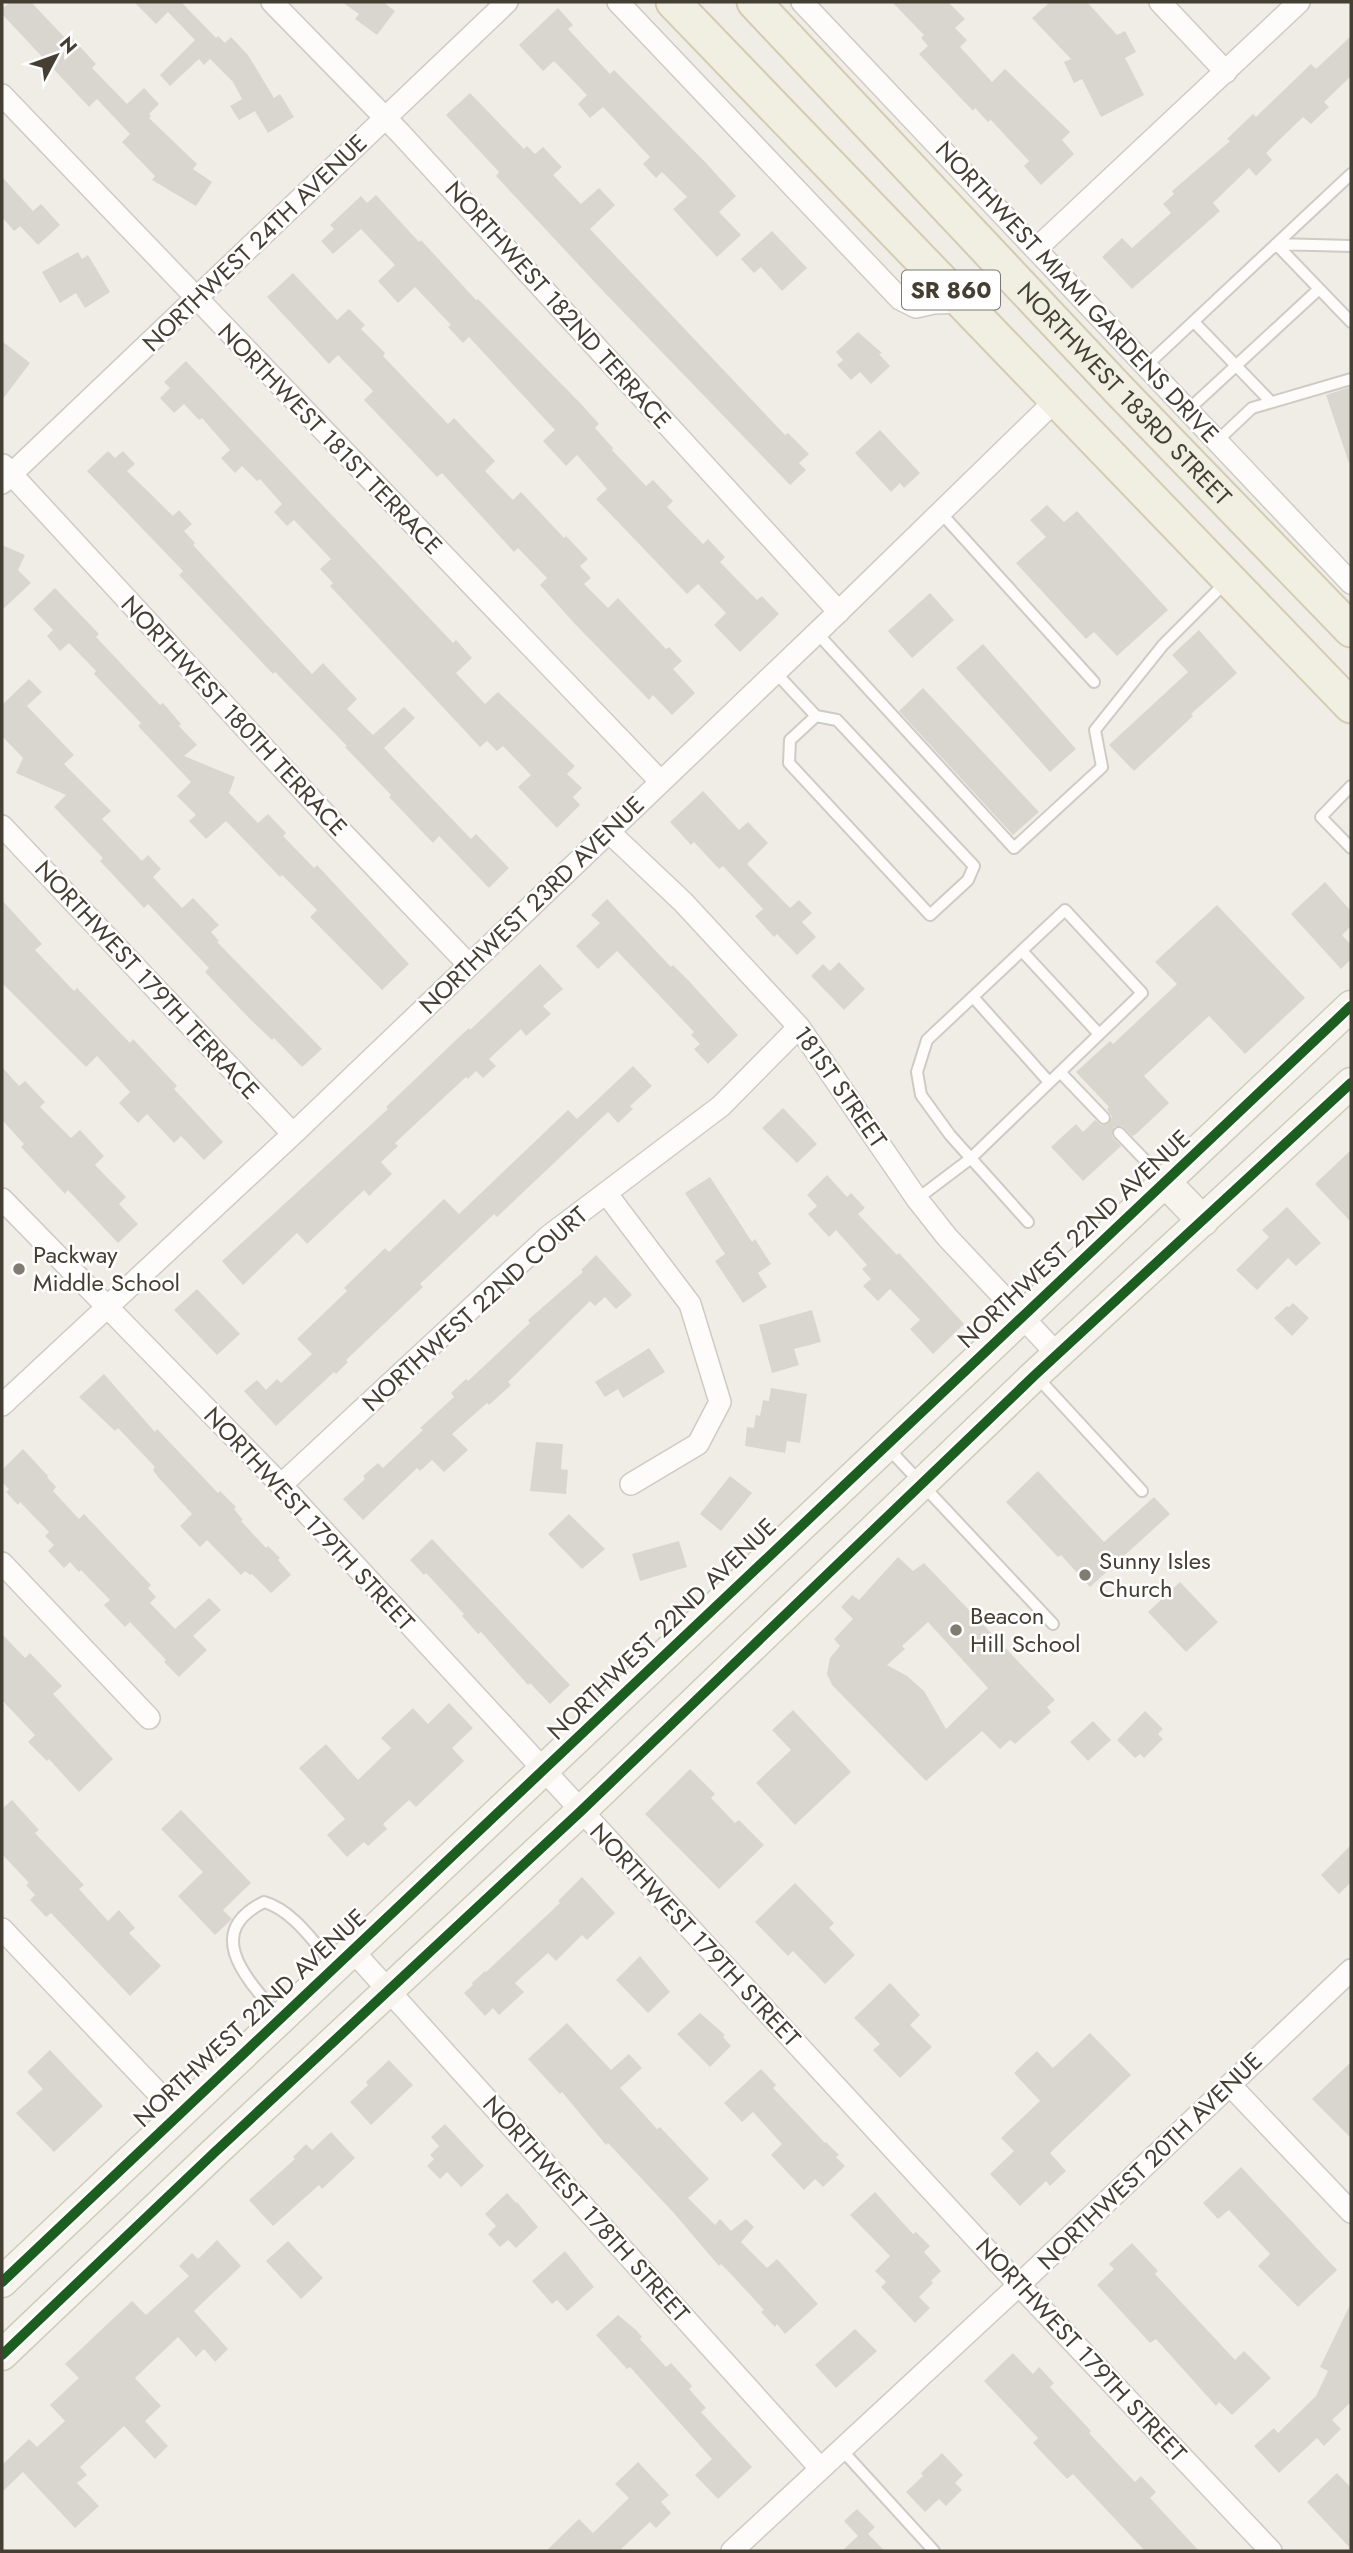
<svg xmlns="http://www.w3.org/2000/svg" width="1353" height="2553" font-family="Jost,sans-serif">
<rect width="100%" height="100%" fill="#f0ede6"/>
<path fill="#d9d6cf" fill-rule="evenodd" d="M10,2H31L68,41L71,37L96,64L92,68L127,104L144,88L159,104L149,114L151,116L149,118L197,164L193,169L212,182L196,206L152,180L155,176L122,142L130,134L97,99L89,107L2,14V9Z
M134,2H181L216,38L218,36L225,43L231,37L248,55L274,98L280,94L294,117L268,133L255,111L239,120L230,106L242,99L233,82L210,59L204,65L199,59L170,86L160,75L195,40L168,12L156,24Z
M342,2H383L395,11L377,35L355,19L359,14Z
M892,2H948L965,19L955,28L967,40L960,47L992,82L1005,69L1070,132L1062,140L1074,154L1041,185L1024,166L1029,161L991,120L988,122L975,108L973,111L919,54L928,46L921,38L924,35Z
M1050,2H1087L1117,35L1125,31L1136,52L1125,58L1144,95L1101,117L1082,79L1074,83L1064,62L1071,59L1032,18Z
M558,8L573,25L568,29L610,74L614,70L706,163L736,196L719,212L741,235L717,257L673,209L687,197L662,172L656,178L643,164L650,157L603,107L590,118L578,104L587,95L554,61L543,71L519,45Z
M1351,36V76L1324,102L1329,107L1311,124L1303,117L1266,153L1272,160L1256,176L1249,168L1213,203L1220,211L1132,289L1102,257L1122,238L1132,248L1171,213L1163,204L1174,194L1172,191L1230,141L1227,139L1253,114L1256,117L1311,64L1316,69Z
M470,93L524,149L527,146L535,154L543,147L562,167L553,175L581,204L599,188L615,205L590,229L785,435L788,433L809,454L799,463L806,470L790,485L603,291L496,176L499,172L446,115Z
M2,177L33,211L41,204L60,225L38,245L20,226L14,231L2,217Z
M376,195L419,242L421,240L476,300L478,299L582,405L599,424L595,428L613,448L612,450L646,486L653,480L673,501L667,507L703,544L708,539L725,557L720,562L757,600L762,596L779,614L740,652L714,625L726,613L698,584L687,594L596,499L607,489L577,455L566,466L543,441L555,430L469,337L463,343L448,327L451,325L415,287L398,303L378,281L395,265L361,229L333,254L321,241L334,229L330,225L361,196L367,203Z
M772,231L807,268L782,291L761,267L754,273L741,259Z
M78,252L82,259L88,255L110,292L85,308L76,293L60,303L42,272Z
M293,273L337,320L349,309L365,325L361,329L385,353L383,356L448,424L454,418L495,461L485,471L513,500L521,492L564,538L566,536L588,559L580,566L591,578L584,584L608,608L618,598L666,649L669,647L682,661L673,669L695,693L672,715L653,695L649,700L575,624L540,585L547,578L518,548L514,552L442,473L437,477L364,400L373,391L338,355L329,364L267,297Z
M858,332L882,353L879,354L890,366L871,384L860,372L851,380L837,365L843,360L836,352Z
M2,341L30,363L2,400Z
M186,361L453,643L456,640L472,658L456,673L485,704L498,692L575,766L567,774L582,788L573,797L580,805L557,828L518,787L531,775L503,746L497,751L487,741L480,747L330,586L333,583L320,569L331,559L294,520L287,526L274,512L282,504L260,479L257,481L242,466L235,473L221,458L230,450L202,418L199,420L184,404L174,413L160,398L170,388L164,382Z
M1350,387L1351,462L1349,463L1326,395Z
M880,430L920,473L904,488L900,483L891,492L855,453Z
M108,451L115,458L123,451L135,464L127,471L173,516L179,510L192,524L184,531L195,543L193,545L312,674L323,663L357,699L347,709L373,735L404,707L415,718L384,748L471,839L476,834L509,868L489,888L439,836L433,843L389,797L391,795L345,747L347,746L275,672L273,674L179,575L183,571L87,471Z
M1047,505L1064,522L1077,511L1168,610L1117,656L1094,632L1086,639L1016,563L1046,537L1030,520Z
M2,545L25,555L18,570L31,583L2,610Z
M55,588L99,634L96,637L160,705L163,703L181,724L179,726L197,745L184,756L235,777L229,793L258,823L268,814L286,833L283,836L314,868L317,865L409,964L382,990L310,917L317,910L282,875L280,877L226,821L206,839L189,821L196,815L177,796L191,782L138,726L141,723L94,674L96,671L69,643L60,651L47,636L53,630L33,609Z
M930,593L954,620L912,658L888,631Z
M1199,630L1237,673L1191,714L1193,716L1134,771L1109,745L1188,672L1172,655Z
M983,644L1076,749L1050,772L956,668Z
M29,679L42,692L27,706L74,755L64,764L111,811L102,819L142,861L148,855L161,869L153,877L182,908L193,898L219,925L211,932L219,941L217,942L322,1049L302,1067L274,1038L272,1040L249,1018L205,972L209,968L148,904L144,908L100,861L103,858L54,807L66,795L16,773L23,758L2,736V705Z
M923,688L1039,812L1013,835L899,711Z
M703,791L739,830L748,822L768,843L747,864L790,908L799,900L812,913L802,922L816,937L797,955L777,934L774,937L755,916L763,909L723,866L719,869L694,842L691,845L670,822Z
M1325,882L1351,911V926L1342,935L1351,945V959L1341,969L1291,914Z
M607,899L671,967L673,965L688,980L738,1035L708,1064L694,1049L700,1044L691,1035L694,1032L617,951L598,969L576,946L600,923L591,915Z
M2,900L42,944L35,950L74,991L77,988L130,1043L133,1039L177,1086L174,1089L223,1142L204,1160L181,1136L174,1143L147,1114L138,1123L119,1103L130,1092L97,1056L86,1067L2,983Z
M1217,905L1305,998L1245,1054L1209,1016L1144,1076L1169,1103L1135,1135L1132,1136L1122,1126L1114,1127L1112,1136L1121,1146L1083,1181L1051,1147L1076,1124L1083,1132L1095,1120L1101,1125H1107L1112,1117L1107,1109L1109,1107L1076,1072L1110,1041L1113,1044L1177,984L1155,962Z
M839,962L865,989L844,1010L811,976L823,964L830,971Z
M540,964L563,989L543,1006L551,1014L526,1036L521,1029L489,1059L496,1066L483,1078L476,1071L468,1079L466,1077L395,1143L398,1146L381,1162L392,1174L369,1196L364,1190L307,1244L297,1233L243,1285L222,1261L388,1109L386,1107L456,1040L469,1028L470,1030Z
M633,1066L652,1086L630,1106L633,1109L618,1123L608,1112L497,1217L494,1214L420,1284L423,1287L346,1360L348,1362L336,1374L334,1372L276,1426L244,1391L257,1380L266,1390L277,1379L281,1383L312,1354L297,1339L347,1291L344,1288L385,1248L389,1252L444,1199L459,1214L568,1110L577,1119Z
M2,1067L19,1086L25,1081L27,1083L45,1102L40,1107L71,1138L80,1130L104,1156L95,1165L126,1197L119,1204L138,1224L118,1243L68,1190L65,1194L21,1147L24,1144L2,1120Z
M783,1108L817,1144L797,1163L762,1128Z
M1351,1150V1222L1315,1184Z
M827,1175L847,1197L851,1193L865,1208L858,1214L897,1255L899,1253L964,1324L933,1354L910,1329L920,1320L890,1289L878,1301L863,1286L871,1279L862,1269L867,1265L836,1230L829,1237L808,1214L817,1206L807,1195Z
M710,1177L752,1242L755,1239L771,1264L758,1273L767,1287L743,1303L715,1261L725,1254L685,1193Z
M1287,1207L1321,1243L1296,1266L1288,1258L1257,1290L1236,1270L1269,1237L1262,1230Z
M596,1255L632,1295L616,1309L605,1297L595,1306L590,1301L508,1382L511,1385L489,1405L487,1403L452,1434L468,1450L444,1472L432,1460L420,1471L417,1468L363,1520L343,1499L365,1479L363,1476L378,1463L383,1468L423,1430L420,1428L454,1397L451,1393L466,1379L468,1381L530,1323L528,1320L583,1272L581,1270Z
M197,1289L240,1334L217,1355L174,1310Z
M1293,1303L1309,1318L1292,1336L1274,1318L1287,1306L1289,1307Z
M812,1310L821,1342L794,1349L799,1365L772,1373L759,1325Z
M649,1348L665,1372L623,1398L618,1389L605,1397L595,1382Z
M104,1374L155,1432L157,1429L218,1493L220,1491L236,1507L234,1509L243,1520L241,1521L266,1548L268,1546L280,1558L278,1560L291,1575L271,1593L252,1574L250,1575L245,1571L241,1575L207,1540L200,1547L180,1526L192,1514L158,1477L153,1470L155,1467L118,1428L115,1431L79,1397Z
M771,1388L807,1394L800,1443L787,1441L785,1453L745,1446L747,1427L754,1428L756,1415L760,1416L763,1400L769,1401Z
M536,1442L563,1444L561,1469L568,1470L566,1494L530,1491Z
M23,1449L48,1476L47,1477L56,1487L53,1491L79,1519L84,1514L151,1585L148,1588L156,1597L150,1603L175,1629L209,1598L221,1610L193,1636L207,1650L179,1677L164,1662L166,1660L130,1622L125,1627L104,1605L110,1600L81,1570L79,1572L70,1562L64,1568L48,1551L54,1545L45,1536L49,1532L20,1502L18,1505L6,1492L9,1489L2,1482V1470Z
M1038,1471L1104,1542L1154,1497L1170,1514L1090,1587L1061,1555L1058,1557L1006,1502Z
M730,1476L752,1493L721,1531L700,1514Z
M569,1514L605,1549L582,1569L548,1534Z
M432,1539L570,1685L550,1704L530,1683L528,1685L481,1632L478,1634L462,1616L464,1614L426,1573L424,1575L410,1560Z
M679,1541L687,1567L640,1581L632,1554Z
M898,1557L913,1571L924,1563L1055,1700L1047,1707L1051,1712L1015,1744L1010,1740L1000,1749L982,1731L926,1781L832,1685L827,1674L830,1658L840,1646L834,1639L853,1619L841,1607L852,1595L859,1600ZM928,1622L988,1688L946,1729L924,1691L907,1676L887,1665L905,1649L902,1646Z
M1180,1582L1218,1622L1186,1652L1148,1612Z
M2,1634L25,1658L30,1653L62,1686L53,1694L113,1759L79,1792L49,1759L47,1761L28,1742L35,1735L2,1700Z
M449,1703L473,1728L452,1748L464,1761L416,1807L409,1800L383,1824L387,1829L368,1846L364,1842L347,1857L327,1835L345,1819L299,1768L326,1744L358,1780L391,1748L381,1738L413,1708L428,1724Z
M793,1710L851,1772L795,1825L756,1783L791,1750L772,1730Z
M1145,1711L1163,1729L1158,1734L1163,1739L1144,1758L1140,1754L1135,1758L1117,1740Z
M1093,1721L1111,1740L1088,1761L1070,1742Z
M690,1769L715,1794L711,1798L735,1823L739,1820L764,1845L719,1889L645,1814Z
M12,1800L39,1830L35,1833L84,1885L79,1889L108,1921L119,1910L135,1928L129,1933L161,1966L130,1996L51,1913L46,1917L30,1900L35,1895L26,1885L29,1883L2,1854V1809Z
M181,1810L251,1883L223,1910L232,1919L215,1935L178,1896L203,1872L161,1829Z
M1351,1845V1882L1339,1894L1321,1875Z
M582,1877L615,1913L587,1940L582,1935L556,1961L548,1953L515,1983L524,1992L499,2015L493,2008L485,2016L464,1993L473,1985L472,1983L485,1971L486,1972L560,1903L558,1901Z
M795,1883L834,1923L829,1928L855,1955L825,1984L793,1951L788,1956L755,1922Z
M640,1956L670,1992L648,2013L616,1980Z
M890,1983L920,2015L910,2025L932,2047L900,2078L873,2050L880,2044L854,2018Z
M700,2013L725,2035L723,2037L731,2046L710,2067L677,2034Z
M567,2023L611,2070L629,2054L642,2068L620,2088L657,2129L660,2127L709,2179L688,2198L715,2225L720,2219L731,2231L746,2219L754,2227L741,2242L767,2268L777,2259L818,2304L785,2334L777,2324L775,2327L761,2312L764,2310L730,2273L721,2264L719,2266L673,2212L608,2143L606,2145L562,2092L560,2094L528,2059Z
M1090,2033L1131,2075L1050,2153L1066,2171L1050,2186L1046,2181L1020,2206L990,2174L1014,2151L1001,2138L1040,2101L1014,2073L1037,2051L1053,2068Z
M50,2050L103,2106L54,2152L16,2113L43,2089L27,2072Z
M389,2060L413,2085L371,2125L350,2102L368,2085L366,2082Z
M1351,2062V2138L1312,2099Z
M761,2069L776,2085L773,2088L825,2143L826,2142L839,2155L836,2157L845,2166L823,2187L815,2179L804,2190L771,2155L782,2144L753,2112L742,2122L724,2103Z
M445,2124L484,2166L461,2187L447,2172L440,2179L427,2166L434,2159L430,2155L439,2146L431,2137Z
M331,2132L355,2158L322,2189L319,2185L273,2226L249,2200L295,2159L293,2157L306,2144L312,2150Z
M1241,2167L1337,2270L1298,2307L1258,2266L1270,2254L1229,2210L1218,2219L1203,2203Z
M875,2192L913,2234L916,2232L930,2246L924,2252L941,2271L931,2281L933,2283L919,2297L930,2308L915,2323L881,2287L886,2282L875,2271L890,2256L850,2215Z
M507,2193L516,2203L517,2202L538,2227L516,2248L508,2240L500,2247L488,2234L496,2226L485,2214Z
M217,2240L241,2266L194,2311L228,2349L215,2362L204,2349L196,2357L178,2337L135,2378L161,2406L145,2421L168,2446L155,2459L124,2426L80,2467L87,2475L77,2483L99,2506L75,2528L23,2472L2,2492V2465L29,2439L37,2447L65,2421L50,2405L79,2378L65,2364L132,2301L146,2315L189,2276L179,2266L192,2253L198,2259Z
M288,2241L323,2278L301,2299L266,2261Z
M1132,2243L1158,2271L1155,2274L1235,2360L1244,2351L1271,2378L1232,2415L1219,2402L1216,2406L1156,2339L1150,2343L1097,2285L1114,2269L1109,2264Z
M565,2251L594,2287L567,2311L557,2300L552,2304L532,2281Z
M1351,2303V2402L1332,2420L1341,2429L1324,2446L1317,2438L1279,2473L1254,2446L1274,2428L1278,2433L1316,2396L1328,2371L1320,2367Z
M618,2315L636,2330L642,2337L640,2339L666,2367L671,2363L692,2386L689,2389L706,2408L701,2412L752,2467L718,2499L695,2475L712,2459L630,2367L627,2369L596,2335Z
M855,2329L877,2351L836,2388L815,2365Z
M1013,2353L1033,2374L1039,2367L1054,2383L1050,2387L1091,2431L1089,2433L1135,2482L1141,2476L1156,2492L1150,2498L1199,2551H1145L1073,2474L1067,2479L1033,2443L1038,2438L984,2381Z
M942,2453L963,2475L955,2483L962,2490L946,2506L939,2499L925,2512L906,2492L923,2476L921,2473Z
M638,2462L669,2495L661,2502L671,2513L656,2528L650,2522L619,2551H546L579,2519L593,2533L629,2498L615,2484Z
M1337,2473L1351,2488V2549L1307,2502Z
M857,2509L875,2527L868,2534L885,2551H842L858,2536L844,2521Z"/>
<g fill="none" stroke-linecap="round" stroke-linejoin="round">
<g stroke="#cecbc4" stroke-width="14">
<path id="service" d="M1276,244L1351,322
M1276,244L1351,246
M1194,322L1271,402
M1146,366L1351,174
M1188,410L1319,289
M1217,441L1252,408L1351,379
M941,513L1094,682
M817,633L1014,848L1102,767L1095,730L1163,645L1225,583
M776,673L816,716L837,720L974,866L968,880L930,915L789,763L790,740L816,716
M1351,786L1321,817L1351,848
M1022,951L1099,1034
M973,997L1049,1082
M1060,1072L1104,1118
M1119,1133L1165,1181
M917,1199L970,1159L1142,993L1065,910L927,1040L917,1072L921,1095L950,1135L1028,1222
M1037,1377L1142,1491
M887,1447L1053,1624
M280,2018C250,1982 200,1934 264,1902C293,1910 315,1944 334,1965
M841,2449L934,2551"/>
</g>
<g stroke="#cecbc4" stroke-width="24">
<path id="minor" d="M272,2L401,134L839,612
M618,2L900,299L916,307L934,303L963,302
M802,2L1351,583
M1160,2L1226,72
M2,95L661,782
M1036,249L1299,2
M3,465L335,825L469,965
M2,483L507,2
M2,826L293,1134
M609,832L683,902L799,1027L917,1199L947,1237L1058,1355
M606,1193L690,1304L720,1402L698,1444L631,1484
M2,1199L281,1485L1019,2285L1271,2551
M2,1405L293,1134L825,625L1057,399
M281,1485L549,1236L721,1106L799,1027
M2,1563L149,1718
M2,1929L178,2114
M352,1950L820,2468
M1230,2085L1351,2212
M732,2551L1019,2285L1351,1970"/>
</g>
<g stroke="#cfcbbd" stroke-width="33">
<path id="secondary" d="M1166,1183L1203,1221
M2,2282L1351,1006
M2,2355L215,2152L581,1811L1035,1375L1351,1083"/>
</g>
<g stroke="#d3cbb2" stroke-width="37">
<g id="primary">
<path d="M673,2L1351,706"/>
<path id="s1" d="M754,2L1120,391L1351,630"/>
</g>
</g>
<use href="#service" stroke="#fdfcfb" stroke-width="10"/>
<use href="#minor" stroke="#fdfcfb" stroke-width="21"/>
<use href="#secondary" stroke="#f6f4ed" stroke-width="30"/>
<use href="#primary" stroke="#f1eee2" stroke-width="33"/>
<g stroke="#fff" stroke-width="15">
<path id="cycleway" d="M2,2282L1351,1006
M2,2355L215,2152L581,1811L1035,1375L1351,1083"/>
</g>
<use href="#cycleway" stroke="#1b5e20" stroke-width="10"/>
</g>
<g fill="#817c72" stroke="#fff" stroke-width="2.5">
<circle cx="19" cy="1269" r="7"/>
<circle cx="1085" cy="1575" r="7"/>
<circle cx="956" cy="1630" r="7"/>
</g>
<g text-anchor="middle" stroke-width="5" stroke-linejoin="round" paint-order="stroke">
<rect fill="#fff" stroke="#7d7970" stroke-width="2" x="902" y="270.5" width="98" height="39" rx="5"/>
<g font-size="23" font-weight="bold" fill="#453f33">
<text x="951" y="298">SR 860</text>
</g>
<g font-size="24" fill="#453f33" stroke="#fff">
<text transform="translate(255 243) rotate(-44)" y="8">NORTHWEST 24TH AVENUE</text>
<text transform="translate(1077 292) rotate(47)" y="8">NORTHWEST MIAMI GARDENS DRIVE</text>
<text transform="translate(558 305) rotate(48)" y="8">NORTHWEST 182ND TERRACE</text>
<text dy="8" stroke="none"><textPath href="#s1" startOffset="539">NORTHWEST 183RD STREET</textPath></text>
<text transform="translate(330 439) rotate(46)" y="8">NORTHWEST 181ST TERRACE</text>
<text transform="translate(234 716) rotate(47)" y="8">NORTHWEST 180TH TERRACE</text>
<text transform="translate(532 905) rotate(-44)" y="8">NORTHWEST 23RD AVENUE</text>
<text transform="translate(147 980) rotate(47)" y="8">NORTHWEST 179TH TERRACE</text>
<text transform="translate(840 1087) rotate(55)" y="8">181ST STREET</text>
<text transform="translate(1074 1239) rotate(-43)" y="8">NORTHWEST 22ND AVENUE</text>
<text transform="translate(475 1309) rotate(-42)" y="8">NORTHWEST 22ND COURT</text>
<text transform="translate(309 1519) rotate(47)" y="8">NORTHWEST 179TH STREET</text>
<text transform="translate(662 1629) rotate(-44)" y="8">NORTHWEST 22ND AVENUE</text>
<text transform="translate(695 1935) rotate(47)" y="8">NORTHWEST 179TH STREET</text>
<text transform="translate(250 2018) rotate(-43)" y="8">NORTHWEST 22ND AVENUE</text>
<text transform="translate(1150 2161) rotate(-44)" y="8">NORTHWEST 20TH AVENUE</text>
<text transform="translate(586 2209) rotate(48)" y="8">NORTHWEST 178TH STREET</text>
<text transform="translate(1081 2350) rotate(47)" y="8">NORTHWEST 179TH STREET</text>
</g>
<g font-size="24" fill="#453f33" stroke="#fff" text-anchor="start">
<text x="33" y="1263">Packway<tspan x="33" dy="28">Middle School</tspan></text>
<text x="1099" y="1569">Sunny Isles<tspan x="1099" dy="28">Church</tspan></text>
<text x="970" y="1624">Beacon<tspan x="970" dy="28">Hill School</tspan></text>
</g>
</g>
<rect width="1353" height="2553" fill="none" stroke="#453f33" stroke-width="7"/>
<g transform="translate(56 56) rotate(49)" stroke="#ffffff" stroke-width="5" paint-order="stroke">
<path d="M0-5L12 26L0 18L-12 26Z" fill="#453f33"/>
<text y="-10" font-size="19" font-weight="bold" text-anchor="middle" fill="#453f33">N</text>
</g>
</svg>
